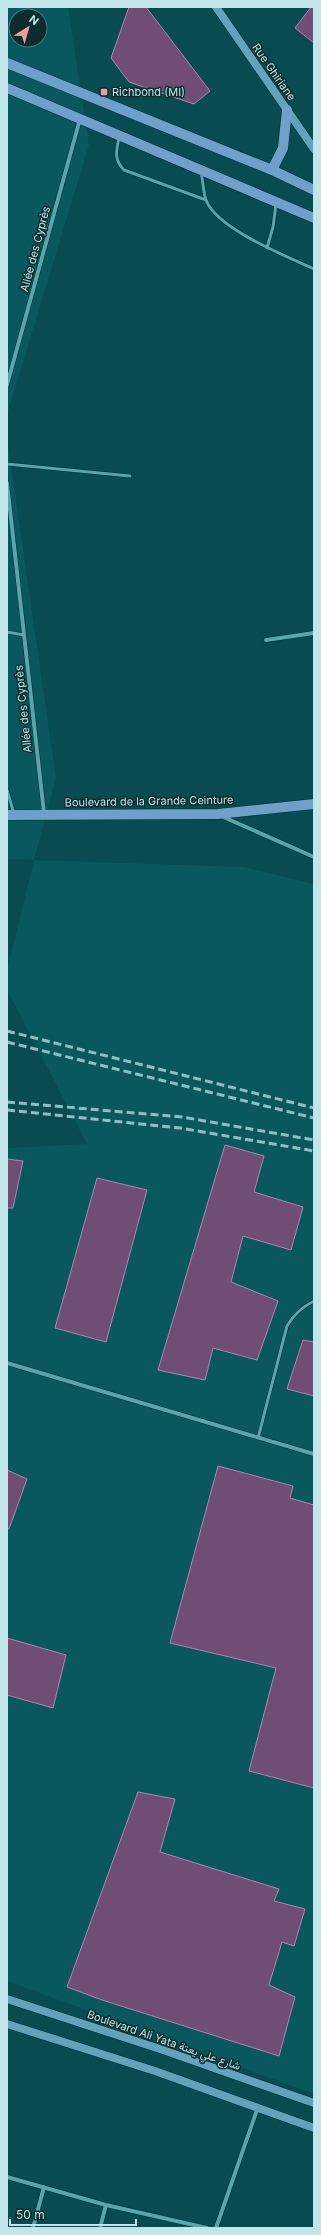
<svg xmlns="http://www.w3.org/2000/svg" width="321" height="2235" font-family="Inter,Vazirmatn,sans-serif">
<rect width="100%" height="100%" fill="#084b50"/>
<path fill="#08585e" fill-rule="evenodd" d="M7,7H68L89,145L7,415ZM16,16H40V40H16Z
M7,438L56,778L34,860L244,867L314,884V2094L7,1981V1148L87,1144L7,990V970L34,860L7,859Z"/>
<path fill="#704d75" stroke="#ad86b2" d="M129,7H146L210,91L194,104L129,82L111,58Z
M311,7H314V43L295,28Z
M225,1145L264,1156L254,1192L303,1207L291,1250L243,1236L231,1282L278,1301L257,1360L213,1348L205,1380L158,1370Z
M7,1159L23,1161L13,1208H7Z
M97,1178L147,1190L106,1342L55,1328Z
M303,1340L314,1342V1396L287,1389Z
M218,1466L293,1486L290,1498L314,1505V1788L249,1771L276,1668L170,1643Z
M7,1470L27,1479L9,1529H7Z
M7,1638L66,1655L53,1708L7,1695Z
M138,1792L175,1799L160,1852L279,1889L274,1901L305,1909L294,1946L282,1942L269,1985L295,1997L279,2056L102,2000L67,1987Z"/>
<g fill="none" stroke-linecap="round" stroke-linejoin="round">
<g stroke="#022e32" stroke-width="4">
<path id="lane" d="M119,138C116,151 114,160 124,170L206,200
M201,172C203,181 203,191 206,200C217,229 286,256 314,269
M267,248L273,227L276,204
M7,464L130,476
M7,632L24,635
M7,790L14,814
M258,1438L287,1326C294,1314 302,1307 314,1301"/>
</g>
<g stroke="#022e32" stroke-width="5">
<path id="street" d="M7,385L80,119
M7,483L44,813
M266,640L314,633
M221,816L314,857
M7,1363L314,1454
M7,2177L106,2205L207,2228
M33,2228L44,2187
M100,2228L106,2205
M216,2228L258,2107"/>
</g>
<g stroke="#022e32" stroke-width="9">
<path id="secondary" d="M216,7L314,149
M7,1999L163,2050L314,2103
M7,2024L155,2071L314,2128"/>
</g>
<g stroke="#022e32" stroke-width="11">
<path id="primary" d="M7,63L272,170L314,190
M7,88L314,218
M272,170L283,148L287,110
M7,815L218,814L314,804"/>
</g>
<use href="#lane" stroke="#58a5ac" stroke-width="3"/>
<use href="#street" stroke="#58a5ac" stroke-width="4"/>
<use href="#secondary" stroke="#62a3bb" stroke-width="8"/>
<use href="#primary" stroke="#6da0cb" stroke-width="10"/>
<path stroke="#91bdc0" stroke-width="3" stroke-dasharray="8 4" stroke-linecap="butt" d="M7,1031L314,1108
M7,1042L314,1118
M7,1102L182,1117L314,1140
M7,1110L180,1128L314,1151"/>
</g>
<rect fill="#f59b97" stroke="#0c2d30" stroke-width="1.5" x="100" y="88" width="8" height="8" rx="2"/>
<g text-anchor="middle" stroke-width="3" stroke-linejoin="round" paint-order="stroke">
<g font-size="11" fill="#c1e5e8" stroke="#0c2d30">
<text transform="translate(274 72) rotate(55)" y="4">Rue Ghiriane</text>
<text transform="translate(35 249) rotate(-75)" y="4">Allée des Cyprès</text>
<text transform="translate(23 709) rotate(-96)" y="4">Allée des Cyprès</text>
<text transform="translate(149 801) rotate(-1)" y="4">Boulevard de la Grande Ceinture</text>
<text transform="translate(164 2040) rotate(19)" y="4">Boulevard Ali Yata شارع علي يعتة</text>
</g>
<g font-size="11" fill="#c1e5e8" stroke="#0c2d30" text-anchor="start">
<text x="112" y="96">Richbond (MI)</text>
</g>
</g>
<rect width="321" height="2235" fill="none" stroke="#c1e5e8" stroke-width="16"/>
<g transform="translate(28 28) rotate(37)"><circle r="19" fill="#0c2d30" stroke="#54777a"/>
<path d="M0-3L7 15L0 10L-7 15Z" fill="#f59b97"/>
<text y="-6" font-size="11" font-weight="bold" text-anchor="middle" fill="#c1e5e8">N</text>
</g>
<path d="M10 2219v6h126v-6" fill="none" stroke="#c1e5e8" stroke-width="2"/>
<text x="16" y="2219" font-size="12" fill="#c1e5e8" stroke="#0c2d30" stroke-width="3" paint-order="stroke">50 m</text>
</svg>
